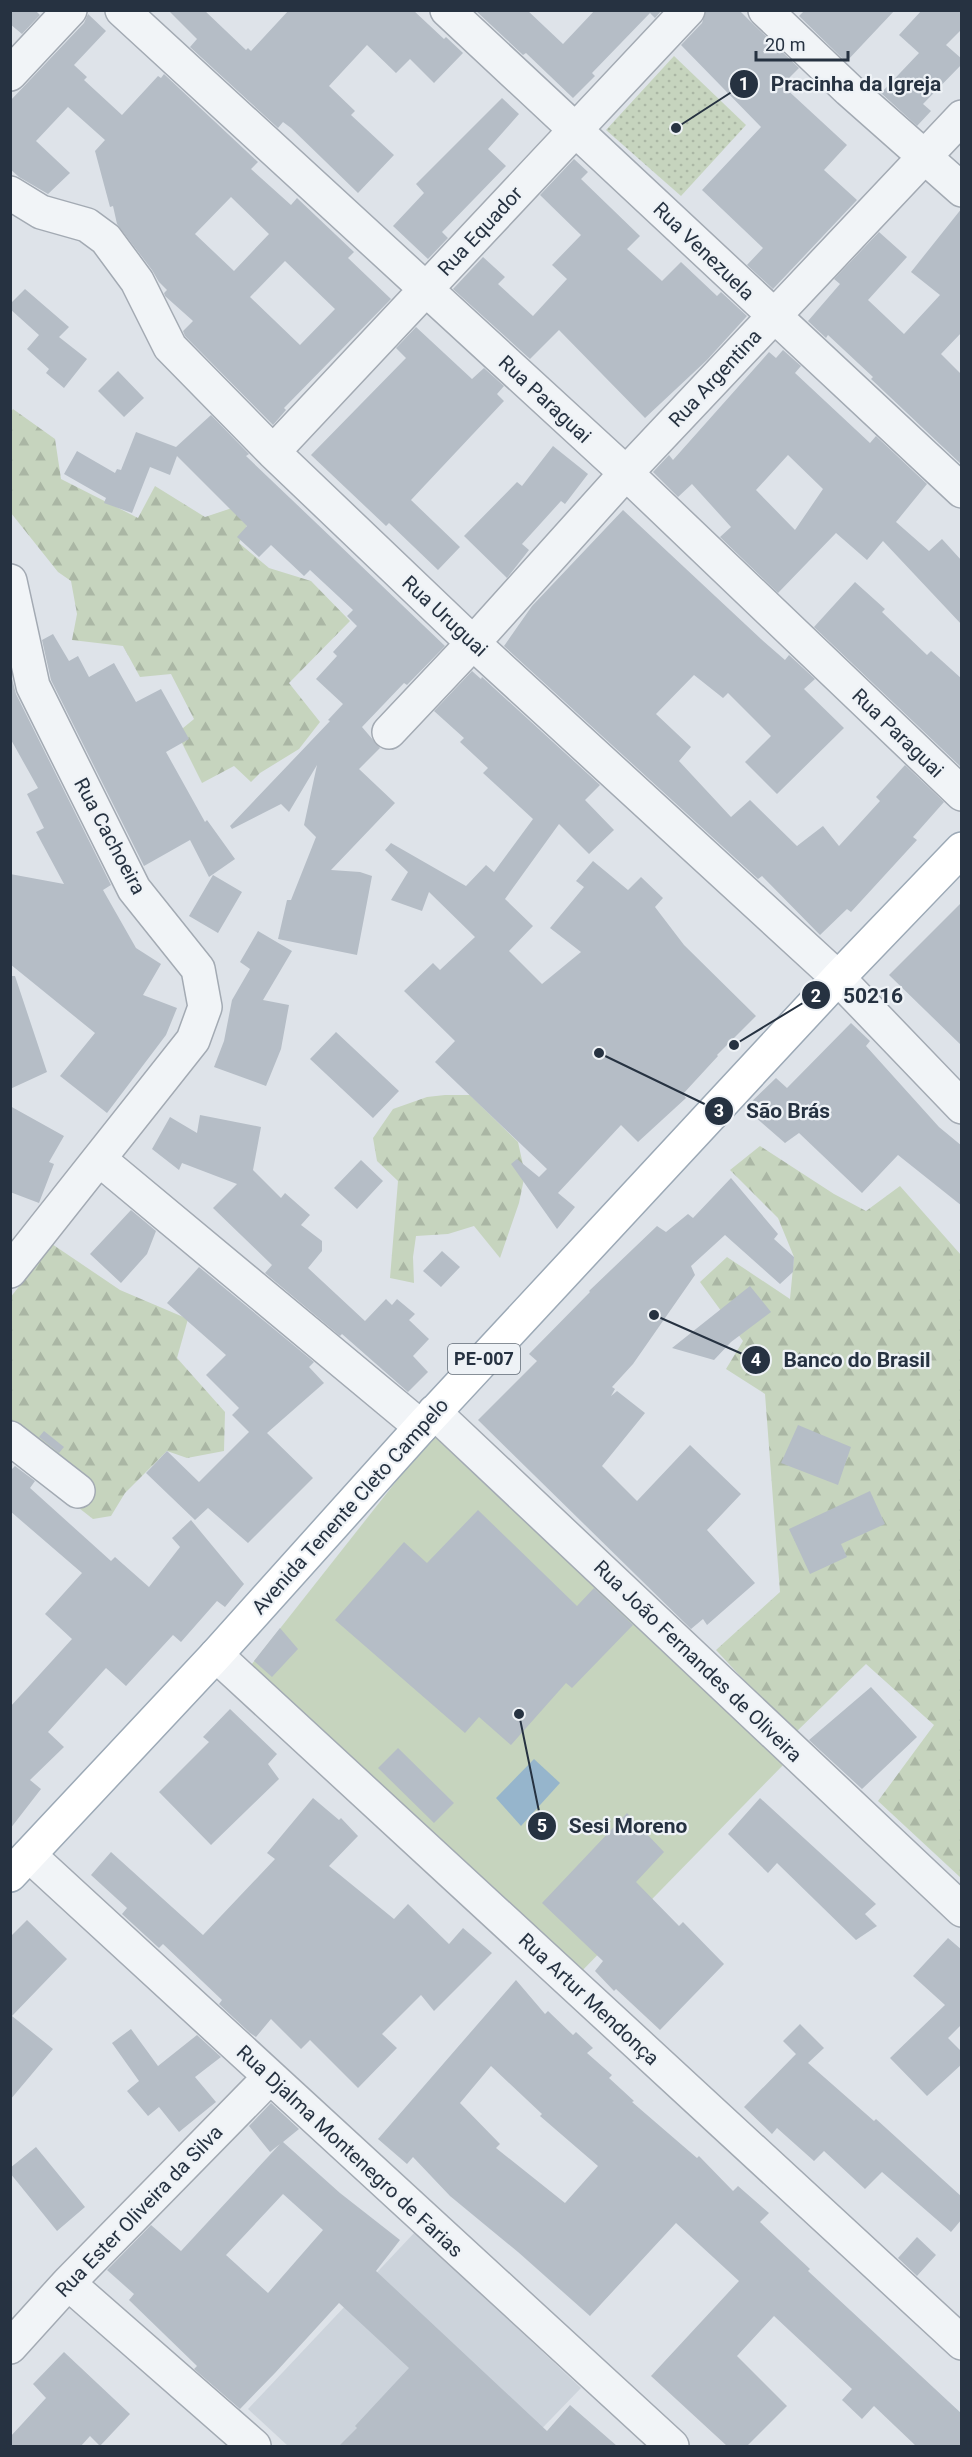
<svg xmlns="http://www.w3.org/2000/svg" width="972" height="2457" font-family="Roboto,sans-serif">
<defs>
<pattern id="forest-firs" width="22" height="20" patternUnits="userSpaceOnUse" patternTransform="scale(1.5)"><rect width="22" height="20" fill="#c6d4be"/><path d="M5 1l3.5 6h-7zM16 11l3.5 6h-7z" fill="#aab6a4"/></pattern>
<pattern id="park-dots" width="8" height="8" patternUnits="userSpaceOnUse" patternTransform="scale(1.5)"><rect width="8" height="8" fill="#c6d4be"/><path d="M2 2h.1M6 6h.1" fill="none" stroke="#aab6a4" stroke-width="1.8" stroke-linecap="round"/></pattern>
</defs>
<rect width="100%" height="100%" fill="#dee3e9"/>
<path fill="#ccd3db" d="M415,2232L581,2388L525,2446H288L248,2409Z"/>
<path fill="#c6d4be" d="M439,1427L788,1760L576,1977L248,1669Z"/>
<path fill="url(#forest-firs)" d="M13,409L55,439L61,479L138,518L155,486L205,517L232,508L248,523L239,543L269,568L311,581L350,621L289,683L320,722L299,749L260,773L251,782L234,766L202,783L177,733L194,719L171,674L140,677L123,646L72,640L77,614L71,581L58,572L11,513L10,413Z
M445,1095H470L518,1142L525,1174L519,1203L500,1258L474,1226L448,1234L416,1236L413,1257L414,1283L390,1278L398,1181L377,1161L373,1138L393,1109L427,1097Z
M760,1146L834,1194L866,1211L900,1186L961,1255V1878L878,1801L934,1725L866,1664L794,1734L716,1650L780,1592L765,1394L726,1369L743,1341L700,1282L727,1257L790,1299L794,1257L778,1218L730,1170Z
M52,1244L120,1290L188,1319L177,1358L225,1412L224,1451L187,1458L167,1451L125,1493L111,1516L93,1519L11,1455L10,1298Z"/>
<path fill="url(#park-dots)" d="M674,56L746,125L681,196L606,130Z"/>
<path fill="#96b5cc" d="M534,1759L560,1783L521,1826L496,1798Z"/>
<path fill="#b5bdc6" fill-rule="evenodd" d="M10,10H35L40,15L22,34L10,24Z
M168,10H204L246,50L248,48L251,51L289,10H413L444,39L446,37L463,53L434,83L410,59L396,73L367,45L329,86L355,111L351,115L394,155L358,193L291,128L283,122L278,128L190,47L197,39Z
M475,10H527L563,44L595,10H662L655,18L650,13L592,73L595,76L573,98L526,53L523,55Z
M706,10H739L750,21L799,68L782,85L847,145L824,170L857,200L773,289L747,265L763,248L702,190L761,127L681,45L702,23Z
M805,10H895L846,62L799,16Z
M922,10H962V29L946,45L962,59V64L923,104L931,111L917,126L881,93L919,53L899,35Z
M88,14L106,31L74,65L87,77L84,80L122,115L158,76L161,78L164,74L258,162L251,169L291,205L297,198L354,252L348,258L391,299L284,408L286,410L273,425L185,336L183,331L193,321L165,296L164,293L167,290L159,282L152,270L117,224L113,206L110,207L95,151L105,140L68,107L36,141L70,173L48,194L19,177L10,169V101L84,23ZM231,197L269,234L234,271L195,234ZM285,261L335,309L300,345L250,297Z
M502,98L519,114L488,149L506,166L442,232L448,238L428,259L393,226L424,193L416,184Z
M574,159L588,172L581,179L640,236L627,249L662,281L681,262L717,296L721,292L747,316L707,360L645,418L559,330L530,359L453,289L483,257L505,277L498,284L533,316L567,279L552,265L581,235L540,195Z
M962,208V332L941,354L962,375V465L871,379L873,377L828,335L826,338L808,321L840,284L834,279L879,232L907,257L868,300L904,334L940,295L911,272Z
M25,289L69,327L59,337L87,359L64,388L46,373L49,369L27,349L39,335L10,309V304Z
M416,327L472,379L484,368L504,386L497,394L504,401L411,500L460,547L438,570L389,523L386,526L311,455L406,358L396,348Z
M783,350L801,366L795,373L870,443L876,436L927,484L896,522L929,551L942,539L962,561V625L883,541L867,560L836,533L778,593L720,537L731,527L692,484L678,497L653,472L669,455L673,460L769,352L776,358ZM788,455L823,489L795,530L756,490Z
M118,371L144,398L124,417L98,391Z
M211,415L249,454L246,456L445,646L407,685L404,683L362,727L380,748L359,769L395,803L331,870L360,872L372,876L357,955L278,939L287,900H291L316,837L304,825L317,765L289,812L281,804L232,829L230,826L330,721L328,720L343,704L316,679L337,656L333,652L357,626L347,616L353,610L310,570L304,576L271,545L259,557L237,537L247,526L177,456L170,475L150,467L132,513L104,503L106,498L64,474L77,451L115,473L117,469L121,470L136,432L176,447Z
M553,446L588,474L565,504L561,501L522,544L529,550L507,578L464,536L517,482L522,486Z
M623,510L761,639L785,660L789,655L815,679L804,689L844,728L777,794L745,762L771,736L728,693L723,698L694,675L656,714L691,747L679,761L731,817L750,800L797,846L823,826L839,846L880,801L876,797L905,765L944,802L913,837L917,840L851,912L847,909L820,935L762,876L758,879L504,646L532,606Z
M855,582L885,609L882,612L927,655L931,651L962,679V768L814,627Z
M53,634L69,661L78,656L89,677L114,663L136,702L161,689L189,739L166,752L205,822L207,820L235,859L209,877L190,840L144,866L51,680L42,640Z
M10,671L16,694L111,885L103,890L136,948L161,964L143,995L177,1008L166,1035L107,1113L60,1076L95,1033L10,964V874L64,884L36,832L44,828L27,794L38,788L10,738Z
M472,671L481,679L482,677L600,785L585,800L614,830L589,854L559,824L505,899L533,926L509,951L542,984L581,952L550,928L584,887L576,881L593,861L628,890L641,877L663,898L655,907L684,945L756,1016L717,1055L718,1056L683,1094L686,1098L638,1142L621,1125L558,1193L575,1207L557,1229L511,1164L517,1159L539,1177L547,1169L435,1062L455,1041L404,991L433,963L440,970L475,937L429,892L422,911L391,900L408,872L385,850L391,843L466,886L486,865L494,872L533,819L483,773L488,768L460,742L464,738L434,711Z
M213,875L242,892L218,933L189,916Z
M962,902V1046L889,975Z
M258,931L292,951L263,1000L289,1005L281,1049L266,1086L214,1067L224,1041L232,1000L250,969L240,962Z
M10,976H15L47,1072L10,1089Z
M851,1023L870,1041L866,1046L939,1127L962,1146V1206L898,1155L862,1193L799,1133L785,1143L745,1108L776,1078L787,1088Z
M336,1032L399,1091L373,1118L310,1059Z
M10,1106L64,1136L49,1162L54,1164L39,1203L10,1192Z
M200,1115L261,1127L253,1170L281,1198L285,1193L310,1215L301,1225L322,1241V1251L308,1268L365,1321L386,1299L392,1305L397,1299L415,1314L409,1320L429,1339L413,1356L428,1372L408,1392L342,1334L340,1336L265,1273L272,1265L213,1208L237,1184L182,1163L179,1170L152,1149L170,1117L197,1133Z
M361,1160L383,1181L357,1209L334,1188Z
M731,1178L778,1234L774,1239L794,1257L793,1272L780,1284L725,1235L691,1266L695,1275L633,1364L612,1387L615,1389L611,1396L617,1391L645,1413L602,1466L637,1501L690,1445L741,1494L707,1530L755,1583L707,1625L703,1619L691,1629L478,1420L537,1361L529,1354L590,1292L589,1291L657,1226L666,1232L688,1214L693,1218Z
M131,1210L156,1231L147,1254L121,1283L90,1254Z
M442,1251L460,1267L441,1287L423,1271Z
M199,1267L314,1362L309,1367L324,1383L267,1433L313,1478L248,1543L208,1508L195,1520L146,1473L167,1451L199,1482L249,1432L232,1415L239,1408L206,1375L226,1355L167,1303Z
M750,1286L771,1312L731,1342L714,1360L672,1348Z
M798,1425L851,1447L838,1485L781,1463Z
M44,1431L64,1447L59,1453L39,1437Z
M15,1466L35,1481L30,1488L111,1561L115,1557L149,1587L180,1547L172,1538L191,1520L244,1584L225,1607L217,1601L181,1642L173,1635L126,1686L106,1668L48,1732L64,1747L30,1780L41,1789L10,1829V1707L72,1639L45,1614L82,1573L10,1511V1471Z
M870,1491L885,1524L841,1544L847,1557L810,1574L789,1529Z
M478,1510L577,1606L594,1588L633,1625L572,1688L566,1683L511,1745L479,1717L465,1733L335,1620L404,1542L427,1563Z
M280,1628L298,1649L272,1677L254,1661Z
M871,1687L917,1737L862,1789L809,1740Z
M230,1709L277,1754L268,1764L279,1779L211,1845L159,1792L209,1742L203,1737Z
M398,1748L454,1803L434,1823L378,1768Z
M313,1798L339,1820L341,1818L358,1836L329,1866L394,1919L408,1904L449,1944L463,1928L492,1953L434,2011L421,1995L382,2034L397,2048L358,2088L310,2040L301,2049L271,2019L256,2037L250,2033L219,2004L222,2000L163,1944L159,1948L122,1914L127,1908L91,1875L111,1852L203,1935L275,1859L267,1853Z
M760,1798L876,1904L865,1914L877,1926L856,1940L777,1863L768,1873L728,1834Z
M627,1813L664,1852L636,1882L679,1926L683,1922L724,1964L660,2030L616,1989L614,1991L595,1971L603,1961L542,1903Z
M27,1920L67,1959L12,2016L53,2049L10,2100V1937Z
M948,1938L962,1950V2024L948,2038L962,2052V2064L927,2096L890,2058L945,2005L913,1976Z
M516,1980L545,2014L548,2011L573,2035L576,2032L593,2048L587,2053L612,2075L609,2078L634,2101L632,2102L697,2158L699,2156L733,2191L738,2186L769,2213L760,2222L810,2269L808,2271L962,2414V2446H916L874,2406L862,2419L842,2400L852,2389L774,2316L737,2356L787,2406L747,2446H727L651,2376L739,2281L676,2223L590,2316L518,2252L450,2196L413,2157L407,2164L378,2139ZM491,2066L542,2114L540,2116L598,2166L565,2203L496,2148L500,2144L460,2103Z
M800,2024L824,2048L808,2063L874,2121L876,2119L962,2197V2219L951,2232L882,2172L865,2189L824,2151L814,2161L777,2128L772,2134L744,2107L796,2054L783,2041Z
M131,2029L158,2066L197,2035L221,2057L195,2077L216,2102L179,2132L159,2107L148,2116L127,2091L139,2081L112,2043Z
M271,2103L299,2129L283,2142L340,2193L400,2240L376,2271L547,2431L570,2405L617,2446H339L357,2428L355,2426L409,2368L339,2303L275,2373L240,2409L194,2369L197,2366L129,2300L134,2294L107,2270L151,2225L181,2251L280,2144L270,2152L249,2126ZM283,2194L323,2230L268,2293L226,2255Z
M36,2147L85,2207L57,2231L10,2173V2168Z
M917,2237L936,2255L917,2276L898,2258Z
M64,2352L130,2414L100,2446L90,2436L81,2446H10V2437L46,2398L33,2384Z"/>
<g fill="none" stroke-linecap="round" stroke-linejoin="round">
<g stroke="#a3aab3" stroke-width="36">
<path id="minor" d="M122,10L626,473L962,794
M447,10L962,491
M765,10L849,90L962,190
M10,74L70,10
M10,193L41,212L87,225L106,239L137,281L170,347L273,452L473,643L838,978L962,1107
M273,452L688,10
M10,581L33,686L134,889L198,969L205,1007L193,1040L10,1271
M389,732L473,643L626,473L962,117
M99,1159L421,1427
M434,1412L962,1910
M10,1438L78,1491
M216,1655L962,2343
M29,1855L672,2446
M68,2283L254,2446
M10,2347L68,2283L270,2077"/>
</g>
<g stroke="#9ca9b6" stroke-width="36">
<path id="major" d="M10,1875L216,1655L421,1427L838,978L962,849"/>
</g>
<use href="#minor" stroke="#f1f4f7" stroke-width="33"/>
<use href="#major" stroke="#fff" stroke-width="33"/>
</g>
<g text-anchor="middle" stroke-width="4.5" stroke-linejoin="round" paint-order="stroke">
<rect fill="#eef2f6" stroke="#626c77" stroke-width="1.5" x="448" y="1344" width="72" height="30" rx="4.5"/>
<g font-size="18" font-weight="bold" fill="#263241">
<text x="484" y="1365">PE-007</text>
</g>
<g font-size="20" fill="#263241" stroke="#eef2f6">
<text transform="translate(480 231) rotate(-47)" y="7">Rua Equador</text>
<text transform="translate(704 251) rotate(44)" y="7">Rua Venezuela</text>
<text transform="translate(715 378) rotate(-47)" y="7">Rua Argentina</text>
<text transform="translate(545 399) rotate(43)" y="7">Rua Paraguai</text>
<text transform="translate(445 616) rotate(43)" y="7">Rua Uruguai</text>
<text transform="translate(898 733) rotate(44)" y="7">Rua Paraguai</text>
<text transform="translate(110 836) rotate(62)" y="7">Rua Cachoeira</text>
<text transform="translate(350 1506) rotate(-48)" y="7">Avenida Tenente Cleto Campelo</text>
<text transform="translate(698 1661) rotate(44)" y="7">Rua João Fernandes de Oliveira</text>
<text transform="translate(589 1999) rotate(43)" y="7">Rua Artur Mendonça</text>
<text transform="translate(350 2151) rotate(43)" y="7">Rua Djalma Montenegro de Farias</text>
<text transform="translate(139 2211) rotate(-46)" y="7">Rua Ester Oliveira da Silva</text>
</g>
</g>
<path fill="none" stroke="#263241" stroke-width="2" d="M676 128L744 84M734 1045L816 995M599 1053L719 1111M654 1315L756 1360M519 1714L542 1826"/>
<g fill="#263241" stroke="#eef2f6" stroke-width="2">
<circle cx="676" cy="128" r="6"/>
<circle cx="734" cy="1045" r="6"/>
<circle cx="599" cy="1053" r="6"/>
<circle cx="654" cy="1315" r="6"/>
<circle cx="519" cy="1714" r="6"/>
<circle cx="744" cy="84" r="15"/>
<circle cx="816" cy="995" r="15"/>
<circle cx="719" cy="1111" r="15"/>
<circle cx="756" cy="1360" r="15"/>
<circle cx="542" cy="1826" r="15"/>
</g>
<g font-size="18" text-anchor="middle" font-weight="bold" fill="#fff">
<text x="744" y="90">1</text>
<text x="816" y="1002">2</text>
<text x="719" y="1117">3</text>
<text x="756" y="1366">4</text>
<text x="542" y="1832">5</text>
</g>
<g font-size="21" text-anchor="middle" font-weight="bold" fill="#263241" stroke="#eef2f6" stroke-width="4.5" stroke-linejoin="round" paint-order="stroke">
<text x="856" y="91">Pracinha da Igreja</text>
<text x="873" y="1003">50216</text>
<text x="788" y="1118">São Brás</text>
<text x="857" y="1367">Banco do Brasil</text>
<text x="628" y="1833">Sesi Moreno</text>
</g>
<rect width="972" height="2457" fill="none" stroke="#263241" stroke-width="24"/>
<path d="M756 51v9h92v-9" fill="none" stroke="#263241" stroke-width="3"/>
<text x="765" y="51" font-size="18" fill="#263241" stroke="#eef2f6" stroke-width="4.5" paint-order="stroke">20 m</text>
</svg>
